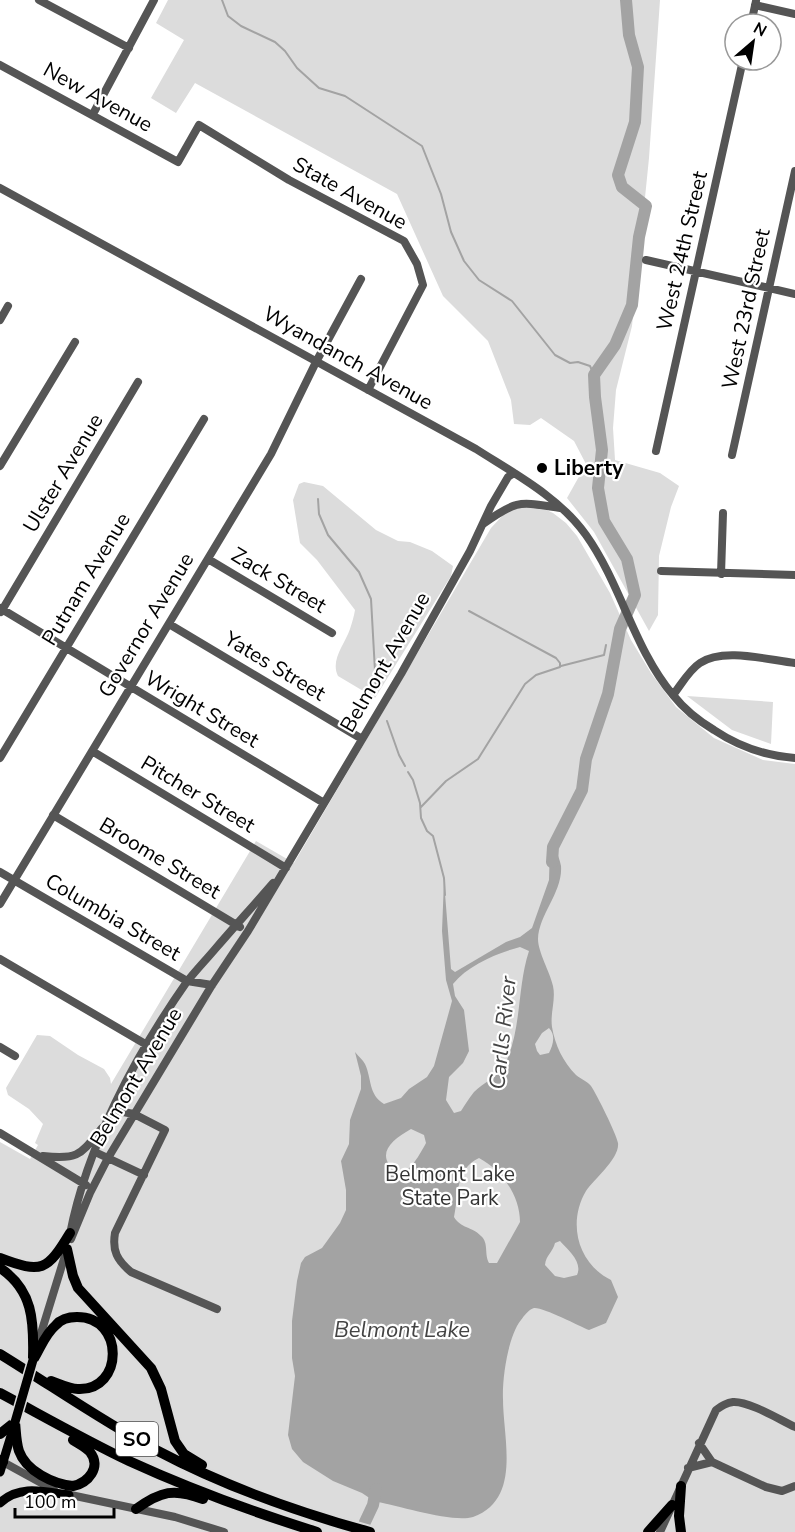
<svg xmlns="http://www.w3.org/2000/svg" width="795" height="1532" font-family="'Nunito Sans',sans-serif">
<rect width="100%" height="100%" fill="#fff"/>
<path fill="#dcdcdc" d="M168,0H660L649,158L632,326L616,390L613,428L615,460L660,473L679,486L671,507L659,556L658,615L649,631L594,532L567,498L586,464L574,441L541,418L530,425L514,424L511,400L488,341L443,296L397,194L195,83L176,113L151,98L184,40L156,23Z
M304,482L323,486L376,530L398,541L410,542L432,551L453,566L451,576L375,698L338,676C330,660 345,644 350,629C352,623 354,616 355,610L317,560L300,543L293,500L299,484Z
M521,506L540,507L553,513L566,523L577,536L610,593L631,640L651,673L676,707L714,738L763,760L795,764V1532H0V1142L30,1159L38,1145L35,1143L43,1124L29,1109L8,1095L6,1088L37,1035L50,1036L78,1055L104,1069L110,1078L111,1084L256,841L294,863L491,528L505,513Z
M687,696L773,702L771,744L732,730Z"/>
<path fill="#a3a3a3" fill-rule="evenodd" d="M550,846L556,848C557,854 560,860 561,866C563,892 539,914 538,939C538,952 550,972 553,986C556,1000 550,1013 552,1027C555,1045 563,1062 576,1075C581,1079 587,1081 591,1086C597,1095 616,1133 618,1143C620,1158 594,1179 586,1191C567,1223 578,1264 611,1280L618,1297L606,1323L589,1330C579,1326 543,1307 534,1308C529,1309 524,1316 521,1320C508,1336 502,1379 503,1399C503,1439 522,1499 473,1517C453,1523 400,1506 378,1502L375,1506L370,1504L371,1499L362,1493L333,1481L303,1462L292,1449L288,1435L295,1376L292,1358V1321L297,1281L301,1263L305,1257L322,1248L340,1223L346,1210V1190L341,1161L349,1144L350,1120L361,1089V1076L355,1052C358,1056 363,1060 365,1064C372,1079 368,1094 384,1104L401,1098L409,1089L427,1077L434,1066L452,1001L446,980L442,931L444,881L451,969L455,972L506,942L520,937L532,928L549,880ZM520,947L529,951C517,987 522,1029 505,1064C498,1077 484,1082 474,1092C469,1098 465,1105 461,1111L454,1113L446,1100L449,1077L463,1063L469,1051L464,1010L455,996L453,984C468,965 497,953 520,947ZM549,1028C556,1035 553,1045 549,1053L540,1055L537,1051L535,1044L542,1033ZM411,1129L424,1135L426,1143C420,1154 410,1173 398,1174C374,1155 390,1141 411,1129ZM479,1158C502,1170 520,1196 520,1222L497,1263H489C484,1254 489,1243 481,1236C473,1227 460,1228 454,1217C459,1195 455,1169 479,1158ZM560,1241C568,1250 583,1262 577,1275L564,1278L555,1276L545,1265C546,1255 553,1252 555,1243Z"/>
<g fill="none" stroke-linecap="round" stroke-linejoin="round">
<path stroke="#a3a3a3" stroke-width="2" d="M222,0L228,16L241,26L275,42L285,51L297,68L319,88L345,96L422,146L441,194L451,232L464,261L479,280L512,301L555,355L570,363L578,362L590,366L594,375
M318,499L319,514L328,535L359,572L371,599L376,689
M561,666L604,655L606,645
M387,721L399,755L405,766
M408,772L413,780L420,803L421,818L427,831L433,836L444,878L445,895
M421,807L446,781L478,759L525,684L536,675L560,667V663L556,658L469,611"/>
<path stroke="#a3a3a3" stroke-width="12" d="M552,862L553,847L582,790L586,759L608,694L620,629L635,595L627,559L604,521L598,488L602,450L595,397L594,375L615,345L632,305L639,237L646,206L622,187L618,175L635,122L638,67L629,35L626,0
M365,1522L373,1505L376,1489"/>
<g stroke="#dbdbdb" stroke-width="12">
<path id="major" d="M0,1472L14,1426
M0,1503C20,1484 45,1492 69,1495"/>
</g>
<g stroke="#dbdbdb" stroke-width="14">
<path id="highway" d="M67,1249L73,1276L78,1288L151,1368L161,1389L175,1441L184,1454L202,1465
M0,1258C42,1274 47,1271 70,1233
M0,1268C33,1290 34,1321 33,1358
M0,1354C52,1386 102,1421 156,1450C224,1486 297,1512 370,1532
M33,1360C40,1349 45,1334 56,1325C61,1319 69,1317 77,1317C125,1317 124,1391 78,1389C69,1389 60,1384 51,1381
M0,1393C43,1416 85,1440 129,1461C190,1489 253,1512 317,1532
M15,1422C16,1431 16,1442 19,1451C26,1471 53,1484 73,1486C88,1483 102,1467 90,1452C86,1447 79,1444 73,1440
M0,1434L15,1422
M0,1460L3,1462
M136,1509C161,1491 174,1488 203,1499
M648,1532L672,1505
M681,1532L679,1516L681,1486"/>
</g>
<path stroke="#555" stroke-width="8" d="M39,0L129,48
M755,5L795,14
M751,24L756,1
M0,65L178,162L199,125L289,180L404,241L417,264L423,285L368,390
M93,114L154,0
M0,188L476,449C515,474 559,497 586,535C621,584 634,649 673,695C684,709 699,721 714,730C738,746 767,756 795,758
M646,260L795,294
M0,320L8,306
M656,451L743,60
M732,455L795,171
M0,466L75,342
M483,524C518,499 519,502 560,508
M208,559L332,633
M661,571L795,575
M721,574L723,513
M0,608L324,803
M1,612L138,382
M169,624L362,739
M673,695C681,685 689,670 700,663C723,647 768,660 795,663
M92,751L286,868
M0,758L204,419
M53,815L240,927
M0,872L187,981L212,985
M0,904L271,454L316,362L361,279
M0,959L147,1045
M0,1047L15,1056
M112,1110L134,1114L165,1130L115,1233C112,1251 117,1260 131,1272L217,1309
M0,1133L86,1185
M95,1152L144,1175
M43,1156C79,1160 80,1155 102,1128
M70,1234C87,1146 135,1056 186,983C195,971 206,960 216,948C235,926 254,905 273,883
M71,1239L90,1193L108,1158L212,985L248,931L401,674L470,551L491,506L508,477L514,473
M38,1343L67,1249
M699,1443L712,1462L766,1487L782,1491L795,1486
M3,1462L54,1490
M688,1468L712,1462
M66,1494L175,1517L224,1532
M660,1532L716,1410C721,1406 726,1403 733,1402C749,1401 780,1420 795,1427"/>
<use href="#major" stroke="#000" stroke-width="9"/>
<use href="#highway" stroke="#000" stroke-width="10"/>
<g stroke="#dbdbdb" stroke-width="12" stroke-linecap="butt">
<path id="major-bridge" d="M15,1422L33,1360"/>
</g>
<use href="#major-bridge" stroke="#000" stroke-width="9"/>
</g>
<circle fill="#000" stroke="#fff" stroke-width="2" cx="542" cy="468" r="6"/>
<g text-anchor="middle" stroke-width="4.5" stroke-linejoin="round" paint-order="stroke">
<rect fill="#fff" stroke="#4c4c4c" stroke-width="1.5" x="116" y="1422" width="42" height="34" rx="4.5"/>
<g font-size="20" font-weight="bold" fill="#000">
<text x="137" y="1446">SO</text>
</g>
<g font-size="21" fill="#000" stroke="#fff">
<text transform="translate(98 97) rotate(29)" y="7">New Avenue</text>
<text transform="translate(350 193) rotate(29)" y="7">State Avenue</text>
<text transform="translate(682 251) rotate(-77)" y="7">West 24th Street</text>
<text transform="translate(746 309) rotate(-78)" y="7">West 23rd Street</text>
<text transform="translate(348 358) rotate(29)" y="7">Wyandanch Avenue</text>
<text transform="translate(63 473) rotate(-59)" y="7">Ulster Avenue</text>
<text transform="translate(86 579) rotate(-59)" y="7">Putnam Avenue</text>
<text transform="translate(279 580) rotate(31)" y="7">Zack Street</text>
<text transform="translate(146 625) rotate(-59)" y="7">Governor Avenue</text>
<text transform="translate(385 662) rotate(-60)" y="7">Belmont Avenue</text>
<text transform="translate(275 666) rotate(31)" y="7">Yates Street</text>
<text transform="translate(202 709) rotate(31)" y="7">Wright Street</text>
<text transform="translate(198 794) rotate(31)" y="7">Pitcher Street</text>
<text transform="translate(160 858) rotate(31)" y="7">Broome Street</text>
<text transform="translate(113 917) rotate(30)" y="7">Columbia Street</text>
<text transform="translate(136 1077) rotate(-59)" y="7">Belmont Avenue</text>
</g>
<g font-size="21" font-weight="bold" fill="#000" stroke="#fff" text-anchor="start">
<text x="554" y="475">Liberty</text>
</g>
<g font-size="21" fill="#333" stroke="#fff">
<text x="450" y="1181">Belmont Lake<tspan x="450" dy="24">State Park</tspan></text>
</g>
<g font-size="22" font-style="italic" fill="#444" stroke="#fff">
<text transform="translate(502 1033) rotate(-84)" y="8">Carlls River</text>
<text x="402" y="1337">Belmont Lake</text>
</g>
</g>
<g transform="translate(753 42) rotate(29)"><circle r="28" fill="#ffffff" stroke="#999999" stroke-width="1.5"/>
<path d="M0-4.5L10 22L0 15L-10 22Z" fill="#000000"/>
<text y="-9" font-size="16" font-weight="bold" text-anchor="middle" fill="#000000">N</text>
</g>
<path d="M15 1508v9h99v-9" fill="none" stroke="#000000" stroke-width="3"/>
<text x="24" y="1508" font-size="18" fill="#000000" stroke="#ffffff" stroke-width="4.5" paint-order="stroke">100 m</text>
</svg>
